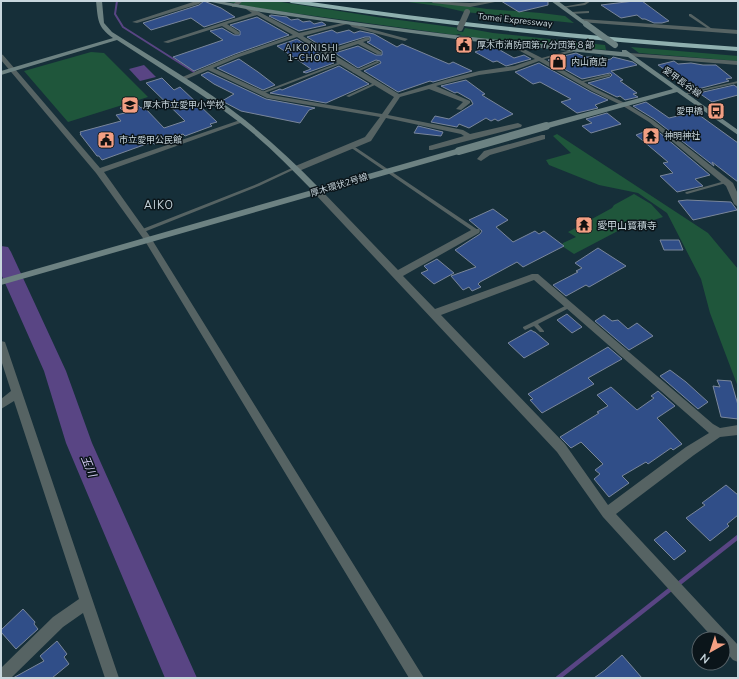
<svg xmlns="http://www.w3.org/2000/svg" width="739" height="679" font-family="'Nunito Sans','Noto Sans JP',sans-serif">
<rect width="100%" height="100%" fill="#162f39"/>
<path fill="#1f563b" d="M221,1H275L377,17L459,28L457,31L463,32L465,28L493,33L605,45L606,50L464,37L459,34L455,35L242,6L239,3H234Z
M400,1L446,3L487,9L541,13L565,16L574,23L465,12L439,6Z
M631,47L738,56V61L639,53Z
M91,52L104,53L148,97L68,122L24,71Z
M557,134L708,233L738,269V387L710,313L701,279L667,213L638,193L599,185L549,165L546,160L571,153L553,136Z
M634,194L651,204L663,217L642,224L640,222L633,223L574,254L562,246L563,243L576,237L568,232L612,208L614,205Z"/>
<path fill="#594584" d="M144,65L156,77L140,81L129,69Z"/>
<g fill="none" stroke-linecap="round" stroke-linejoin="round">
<path stroke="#594584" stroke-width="2" d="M117,1L115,14L123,27L194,72"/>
<path stroke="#594584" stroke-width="4.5" d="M677,585L738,537
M558,678L672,588"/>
<path fill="#594584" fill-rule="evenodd" d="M1,246L8,247L11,252L66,371L92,443L197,678H165L66,443L44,371L1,274Z"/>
</g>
<path fill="#304e88" stroke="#79869b" d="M204,1L221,8L235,17L204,27L191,18L151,30L143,23L199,5Z
M501,1H548V5L519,12Z
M634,1H642L669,21L662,23H654L645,19H642L637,15L621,18L601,5Z
M271,15L287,17L291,20L298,19L303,22L310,21L314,24L322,22L326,25L299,31L269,16Z
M257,17L289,35L235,54L194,71L173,57L223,40L210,31L222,28L234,35H240V31L230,25Z
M332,30L337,33L349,30L354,33L360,31L374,34L397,47L402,44L449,64L453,62L472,71L433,82L430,81L398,92L364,71L381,63L380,61L376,60L358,68L335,53L358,46L376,55H382V51L367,42L370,41V37H365L326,49L307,37Z
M297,39L334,63L306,73L303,72L311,69L277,46Z
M491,45L514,58L524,55L531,59L506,66L497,61L493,62L475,52Z
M576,53L585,57H594L602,61L611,59L613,57L633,62L637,65L611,71L623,80L620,81L637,93L633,94L638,97L625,100L620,96L617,97L588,83L610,77L612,75L610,73L582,79L548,60Z
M239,59L258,72L275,85L263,90L217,68Z
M674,61L678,64L691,63L703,65H716L732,78L726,79L729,81L694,90L658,65Z
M539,63L591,92L608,100L595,105L598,108L577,113L561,102L571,99L540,82L533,84L515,72Z
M339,66L369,84L326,103L270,93L280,89L282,90Z
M208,72L266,99L315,108L309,110L300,123L241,111L222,101L234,94L214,84L201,75Z
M162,78L174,90L180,87L217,122L210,124L212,126L185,136L183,134L154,144L152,142L102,160L99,156H97L80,134H81L80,132L121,121L116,115L125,113L120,108L136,103L141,108L144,107L164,128L185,121L146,83Z
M466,80L485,94L482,95L485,97L513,114L498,121L495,119L491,121L486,118L469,128L459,124L457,127L431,122L435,116L449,119L473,104L471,100L457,92L455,93L441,86Z
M734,85L738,88V95L712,102L699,93Z
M646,102L669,118L695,112L738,143V182L712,162L714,166L654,119L633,106Z
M607,113L621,124L591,133L582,126L592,123L586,119Z
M418,126L443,132L441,136L414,133Z
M654,128L710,175L695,179L703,186L677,192L660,176L673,173L663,163L668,162L636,135Z
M687,200L731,202L737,210L693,220L678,201Z
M493,209L508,220L496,227L513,242L535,231L539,234L544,231L564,246L523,267L517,262L480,282L478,284L481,287L472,291L469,287L463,290L451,276L476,267L455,250L480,234L482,231L469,220Z
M660,240H679L683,250H664Z
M598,248L626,266L589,287L586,285L566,296L553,285L578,272L576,271L582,268L575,263Z
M437,259L454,273L434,284L421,273L428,270L424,266Z
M567,314L582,327L572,333L557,320Z
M604,315L612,321L618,320L628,329L637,323L653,336L629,350L595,321Z
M531,330L534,332H535L549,344L524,358L508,343Z
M608,347L622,359L588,378L594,384L542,413L530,400L533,399L528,394Z
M670,370L686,382L708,402L698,409L660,376Z
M717,380L731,381L738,405V419L721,417L713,386L720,387Z
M611,387L637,410L654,398L651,396L658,391L675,406L657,418L682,444L673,450L671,448L648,464L646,462L622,476L629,483L609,497L594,479L600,474L595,470L603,464L581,442L571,448L560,437L596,415L599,413L597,412L608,406L597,395Z
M726,485L738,495V515L727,524L729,526L710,541L686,518L705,505L702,503Z
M666,531L686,551L674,560L654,540Z
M23,609L35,622L34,624L38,629L16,649L1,632V630Z
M57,641L67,654L64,657L69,664L52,678H13L44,661L40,656Z
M622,655L642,678H594L605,670Z"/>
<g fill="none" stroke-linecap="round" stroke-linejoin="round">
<path fill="#566363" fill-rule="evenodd" d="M588,1H591L585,5L563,8L562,7L584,3Z
M588,11H589V13L571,14L570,13L571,12Z
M689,14H691L715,31L713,32L689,16Z
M572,48L575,49L573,52L540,60L538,59L571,50Z
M377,61L380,62L355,73L352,72Z
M340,62L343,63L262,94L259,93Z
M609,74L611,75L610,76L580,83L578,82Z
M738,81V83L684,95L682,94Z
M374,83L377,84L349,97L346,96Z
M350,145H352L478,230V232H474L350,147Z
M294,167H295L297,168L259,186L144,232H142L140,231V230L257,184Z
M725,181H726V183L687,194L685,193L686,192Z
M569,304L571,306V307L538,324L544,331V332H540L534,326L525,330L523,328V327Z"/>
<path fill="#566363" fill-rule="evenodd" d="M196,1H202L199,4L137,23L132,22Z
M237,1H243L236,7H232V5Z
M430,1L470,3L500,1L470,7L433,3Z
M248,6L299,33L347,22V24L303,36L326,51L365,38H369V40L363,42L381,52V54H377L358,44L331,53L399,94L445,80L479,71L514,66L535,59L507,44L512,43L542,58L596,89L627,104L653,120L733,183L738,194V207L734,204L726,186L649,122L623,106L592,91L539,61L515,70L479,75L436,86L470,101V103L461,110L456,109L463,102L429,89L400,97L388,115L463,130L470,134L518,123L522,125L521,127L432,150H429V146L464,136L461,134L386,118L371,141L299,171H293V167L365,137L380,117L267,98L208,70L184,80H180V78L235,55L293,35L257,15L227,24L239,32V34H235L222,26L168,43L163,42L252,13L246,9V7ZM297,37L339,64L394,97L382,114L271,95L213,68L239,57Z
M582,19L738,30V34L580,22V20Z
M350,23H354L356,25L408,39L405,41L352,27L349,24Z
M629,53L738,61V65L627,56V54Z
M1,54L3,55L100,168L240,120L242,119L246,121L104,172L151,238L424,678H409L145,241L96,173L1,60Z
M542,135H545V139L490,155L481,161L477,159L484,151Z
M315,190H321L398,270L473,229H479L480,231L479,233L403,276L435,309L532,274H538L713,424L720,428L738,425V435L720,437L694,455L616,514L738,645V662L733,660L723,649V639H714L603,517L557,452L315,194ZM534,280L709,433L686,447L608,505L565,444L441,315Z
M1,341L5,342L6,345L119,678H105L83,613L63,627L11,678H1V668L53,617L79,599L14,401L1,409V399L11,391L1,360Z"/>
<path fill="#6d8282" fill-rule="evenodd" d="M96,1H102L104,23L112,32C156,60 204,87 245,120C271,141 296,164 319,188L456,149H459L463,151L462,153L1,285V279L312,190C289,166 265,142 239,122C200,92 158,67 117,40L1,75V71L113,38C97,27 98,19 96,1Z
M206,1H219C352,24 487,40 622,52V50H626L738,130V135L677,92L549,128H543V124L673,89L628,57L471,41L366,27L261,12Z
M551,1H558L589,24L584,25Z"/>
<path fill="#8fb0af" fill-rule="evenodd" d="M288,1H304C448,22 593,37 738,47V51C588,41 439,25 291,3Z"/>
<path stroke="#566363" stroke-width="6" d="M460,28L467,12"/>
<path stroke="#6d8282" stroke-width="6" d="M586,24L615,45"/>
<path stroke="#6d8282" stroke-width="8" d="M459,151L546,126"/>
</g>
<defs>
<g id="civic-square" transform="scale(0.9)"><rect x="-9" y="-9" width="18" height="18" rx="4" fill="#f39f83" stroke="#0b151a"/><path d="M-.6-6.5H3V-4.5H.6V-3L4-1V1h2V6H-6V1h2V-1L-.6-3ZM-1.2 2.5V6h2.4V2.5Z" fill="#111"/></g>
<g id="shop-square" transform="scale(0.9)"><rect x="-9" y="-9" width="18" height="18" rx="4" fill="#f39f83" stroke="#0b151a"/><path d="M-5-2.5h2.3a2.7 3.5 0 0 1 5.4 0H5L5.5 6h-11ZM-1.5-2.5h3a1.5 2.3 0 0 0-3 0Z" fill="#111"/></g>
<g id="school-square" transform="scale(0.9)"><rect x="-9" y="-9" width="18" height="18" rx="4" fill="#f39f83" stroke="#0b151a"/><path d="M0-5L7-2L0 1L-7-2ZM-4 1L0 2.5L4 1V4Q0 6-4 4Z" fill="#111"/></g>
<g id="bus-square" transform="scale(0.9)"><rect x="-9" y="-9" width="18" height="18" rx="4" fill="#f39f83" stroke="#0b151a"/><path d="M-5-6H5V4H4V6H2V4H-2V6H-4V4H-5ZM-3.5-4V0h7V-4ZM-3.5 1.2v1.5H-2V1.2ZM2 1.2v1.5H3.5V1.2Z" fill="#111"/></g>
<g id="temple-square" transform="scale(0.9)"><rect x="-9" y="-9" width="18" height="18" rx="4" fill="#f39f83" stroke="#0b151a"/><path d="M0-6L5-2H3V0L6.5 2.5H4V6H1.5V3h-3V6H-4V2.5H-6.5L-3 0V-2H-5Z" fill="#111"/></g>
</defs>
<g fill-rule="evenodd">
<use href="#civic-square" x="464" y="45"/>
<use href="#shop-square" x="558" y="62"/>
<use href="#school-square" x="130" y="105"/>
<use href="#bus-square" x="716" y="111"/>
<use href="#temple-square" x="651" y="136"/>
<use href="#civic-square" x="106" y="140"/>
<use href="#temple-square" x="584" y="225"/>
</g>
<g text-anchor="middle" stroke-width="3" stroke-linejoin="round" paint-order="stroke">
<g font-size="9" fill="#c8d6dd" stroke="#0b151a">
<text transform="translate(515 20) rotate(6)" y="3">Tomei Expressway</text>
<text transform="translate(682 82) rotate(36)" y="3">愛甲長谷線</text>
<text transform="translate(339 185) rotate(-17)" y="3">厚木環状2号線</text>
</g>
<g font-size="9" fill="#c8d6dd" stroke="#0b151a" text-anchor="start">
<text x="477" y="48">厚木市消防団第７分団第８部</text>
<text x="571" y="65">内山商店</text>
<text x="143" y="108">厚木市立愛甲小学校</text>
<text x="703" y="114" text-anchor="end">愛甲橋</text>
<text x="664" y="139">神明神社</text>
<text x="119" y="143">市立愛甲公民館</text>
</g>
<g font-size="9" letter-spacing="1" fill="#c8d6dd" stroke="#0b151a">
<text x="312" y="51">AIKONISHI<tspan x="312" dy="10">1-CHOME</tspan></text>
</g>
<g font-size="10" fill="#c8d6dd" stroke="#0b151a" text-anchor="start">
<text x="597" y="229">愛甲山寳積寺</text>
</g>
<g font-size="11" letter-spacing="1" fill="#c8d6dd" stroke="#0b151a">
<text x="159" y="209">AIKO</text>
</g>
<g font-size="11" font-style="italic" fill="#d4cbf1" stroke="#0b151a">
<text transform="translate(89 466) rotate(67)" y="4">玉川</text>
</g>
</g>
<rect width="739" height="679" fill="none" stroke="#c8d6dd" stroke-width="4"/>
<g transform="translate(711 651) rotate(219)"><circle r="19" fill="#0b151a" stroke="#576268"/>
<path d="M0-3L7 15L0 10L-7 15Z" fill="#f39f83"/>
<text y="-6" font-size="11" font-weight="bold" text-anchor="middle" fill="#c8d6dd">N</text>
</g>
</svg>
